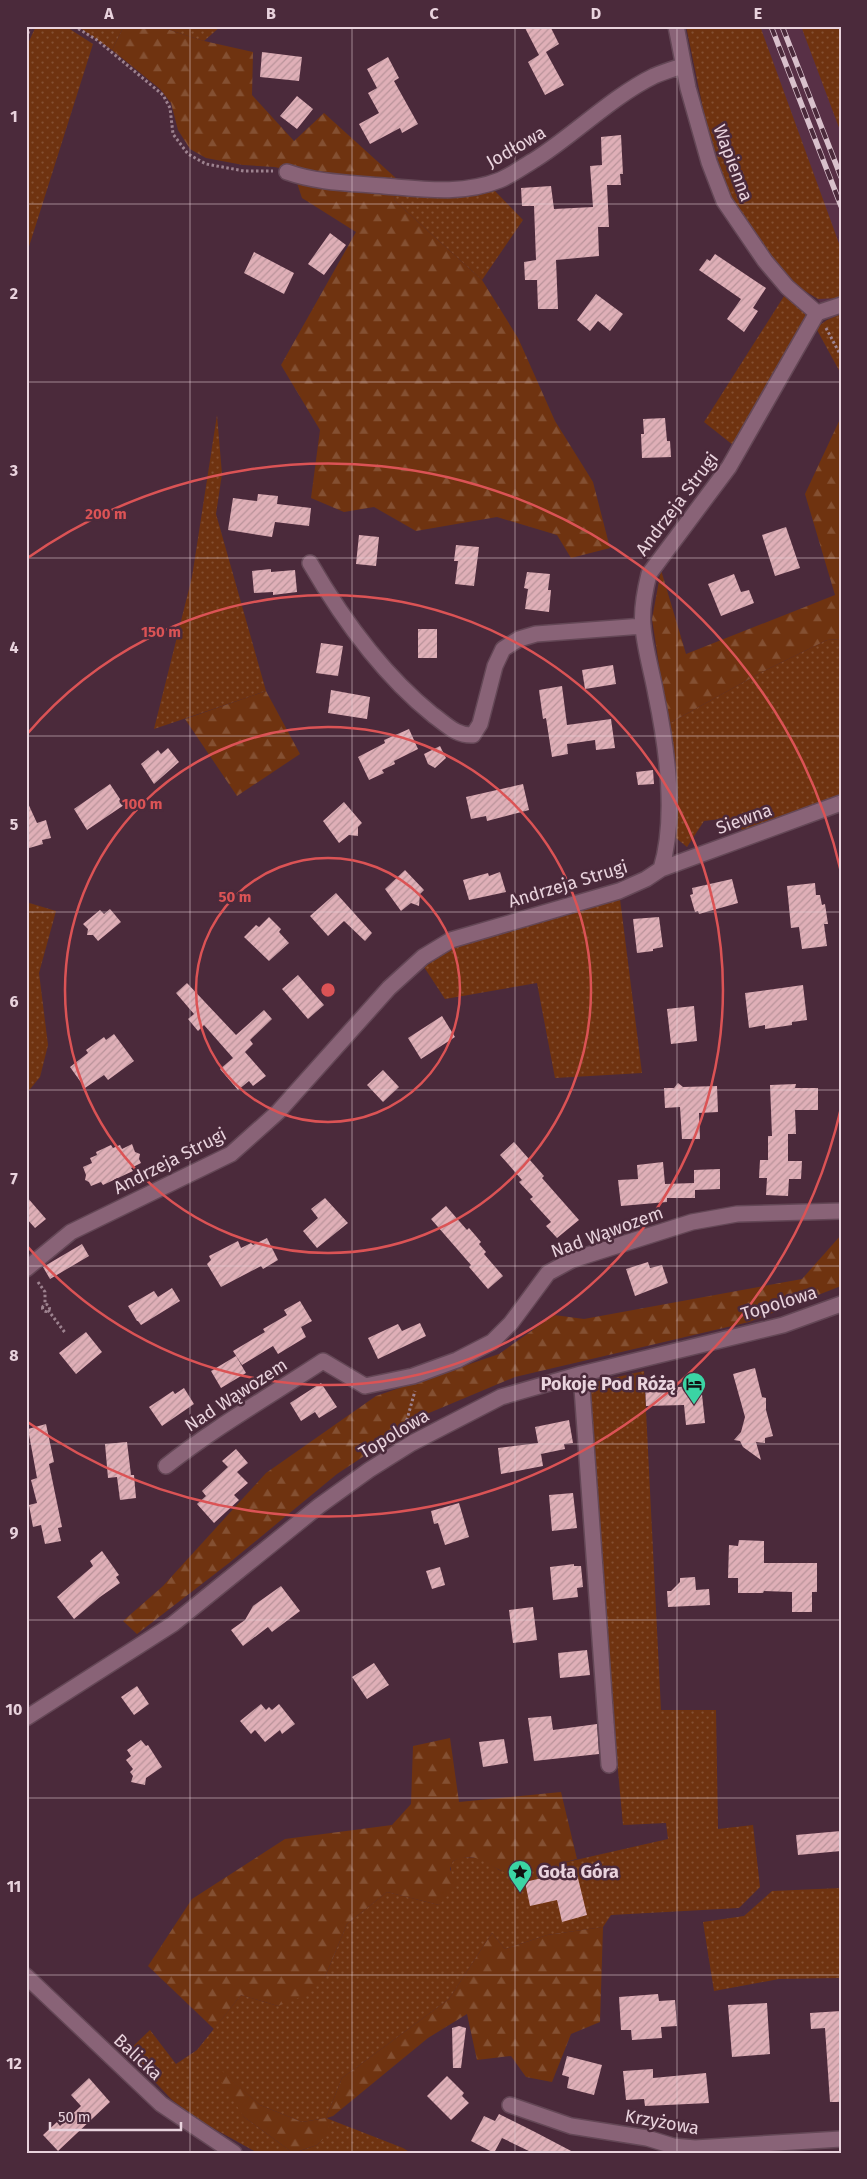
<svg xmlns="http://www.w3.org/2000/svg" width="867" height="2179" font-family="'Fira Sans',sans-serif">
<defs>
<pattern id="grass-dots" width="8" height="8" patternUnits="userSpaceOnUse" patternTransform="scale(1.25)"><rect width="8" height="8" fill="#6f3310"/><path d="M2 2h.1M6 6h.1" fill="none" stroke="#845032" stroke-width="1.8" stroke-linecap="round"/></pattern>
<pattern id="forest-firs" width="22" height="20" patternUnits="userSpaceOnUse" patternTransform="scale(1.25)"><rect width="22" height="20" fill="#6f3310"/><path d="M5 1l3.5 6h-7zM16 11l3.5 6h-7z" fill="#845032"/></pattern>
<pattern id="building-hatch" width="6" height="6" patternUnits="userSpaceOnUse" patternTransform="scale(1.25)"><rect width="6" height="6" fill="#dfafb7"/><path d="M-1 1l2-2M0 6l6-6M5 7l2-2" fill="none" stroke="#b9939a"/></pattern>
</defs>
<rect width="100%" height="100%" fill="#4b2a3b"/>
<path fill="#583046" d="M720,26H841V344L818,299Z"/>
<path fill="url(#grass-dots)" d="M36,26H65L93,44L26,256V48Z
M77,26H124L112,50Z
M157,26H221L204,41Z
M686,26H760L841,249V296L838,298L818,299L797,286L773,261L728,192L705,118Z
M801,26H841V133Z
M492,188L523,220L482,280L394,200L396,191Z
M786,293L805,310L806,321L733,445L704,422Z
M841,314V374L816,328L827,320Z
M217,415L222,474L216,514L266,691L154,729L192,577Z
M841,639V797L743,830L720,819L704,821L687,847L676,838L677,787L668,724L762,672L827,640Z
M620,899L642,1073L555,1078L537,983L445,999L424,967L460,944Z
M26,902L56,911L39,973L48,1045L40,1077L26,1094Z
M644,1371L661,1710H716L718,1829L753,1825L760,1887L739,1908L611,1915L603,1927L547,1935L505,1949L492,1933L449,1999L342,2078L326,2118L403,2148L411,2153H294L317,2145L329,2133L326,2118L302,2122L260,2105L221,2071L244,2117L293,2153H258L202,2122L172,2100L127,2052L150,2030L176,2064L197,2050L241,1995L278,2006L325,1977L347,1924L387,1892L439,1905L451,1873V1865L453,1861L461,1857L480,1858L499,1870L514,1874L668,1839L666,1823L623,1825L599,1564L587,1391L591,1383Z
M841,1888V1978L779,1979L714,1991L703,1922L744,1916L772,1891Z"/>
<path fill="url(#forest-firs)" d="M124,26H157L204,41L253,52L252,95L294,141L324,113L398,180L330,177L274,167L243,165L206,158L190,149L178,130L171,103L160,89L112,50Z
M297,183L396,191L394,200L482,280L518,338L555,421L593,482L610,548L571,558L557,535L497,517L416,531L374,507L344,512L311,498L320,430L281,365L356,232L302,198Z
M841,417V639L827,640L762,672L668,724L652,619L661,570L686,654L835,595L805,494Z
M266,691L300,754L237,796L185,719Z
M841,1235V1286L749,1322L515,1377L429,1413L337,1474L229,1563L137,1634L123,1621L163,1586L266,1473L376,1396L499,1354L554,1315L584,1319L802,1279Z
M450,1738L459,1802L561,1792L577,1859C563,1862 524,1875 511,1873C488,1870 479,1848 453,1861L450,1869L457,1885L439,1905L387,1892L347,1924L325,1977L303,1996L278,2006L241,1995L214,2029L148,1966L192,1899L285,1839L392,1825L411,1804L413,1746Z
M603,1927L600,2022L571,2034L552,2082L526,2077L511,2056L477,2060L467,2014L428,2038L333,2116L327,2118L330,2133L317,2145L293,2153L244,2117L220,2080L221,2070L260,2105L302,2122L326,2118L342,2078L449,1999L492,1933L505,1949L547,1935Z"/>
<path fill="url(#building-hatch)" d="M524,26H550L559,44L546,52L564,85L545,95L528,62L539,55Z
M262,52L302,57L299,81L260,77Z
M388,57L399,78L394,81L418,124L402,133L400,128L370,144L359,124L379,113L368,93L377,88L367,69Z
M297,96L313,109L297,129L280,116Z
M621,135L623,174H620L621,185H607L609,227H598L599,256L556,260L558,309H538L537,280H525L524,262L536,260L534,206H522L521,188L551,186L554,209L593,207L590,166L602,165L601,137Z
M330,233L346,245L324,275L308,264Z
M254,252L294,273L284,294L244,273Z
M715,254L766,288L753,308L758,311L744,332L727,319L741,299L699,270L707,259L710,261Z
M596,294L623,314L610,331L598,321L590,331L577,320Z
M665,418L667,441H670L671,457L642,458L641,434H644L643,419Z
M258,494L278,496L277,504L311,508L309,526L275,522L272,537L228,530L233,498L257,501Z
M786,527L800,568L775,576L762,535Z
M359,535L379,537L376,566L356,564Z
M456,545L479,547L474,586L455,584L458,561H454Z
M271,569V572L295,570L297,592L273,595V592L254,593L252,571Z
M527,572L550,574L548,590H551L549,612L525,609L528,589L524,588Z
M734,574L741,592L749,590L754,603L721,616L708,584Z
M418,629H437V658H418Z
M321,643L343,646L338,676L316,673Z
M613,665L616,684L585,689L582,670Z
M562,686L567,725L611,719L615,748L596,750L595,740L567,744L568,754L552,757L546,718L543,719L539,690Z
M331,690L370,697L367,719L328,713Z
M409,729L418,749L394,761L395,764L382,770L384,773L369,780L358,757L385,743L384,740Z
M440,746L446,758L435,768L428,764L424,754Z
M168,748L179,762L154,784L141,764L158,750L161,754Z
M653,770L654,784L638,785L636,772Z
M110,784L124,805L87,830L74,809Z
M523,784L529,810L487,821L486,816L471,819L466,797Z
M26,799L37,823L46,820L51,838L42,840L43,844L26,849Z
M344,802L362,823L358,827V836L349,835L339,843L323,821Z
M405,870L424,890L420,894L419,906L411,903L401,911L385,889Z
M500,872L506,892L469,900L463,880L488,873L489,876Z
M732,879L738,903L699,914L698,911L695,912L690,895L693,894L692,888Z
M815,883L816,895H820L822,905L825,904L828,924H824L827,946L802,949L799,927L791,928L787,886Z
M336,893L372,933L365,941L344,921L328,936L310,916Z
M110,909L121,922L98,941L93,935H87L88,929L83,924L100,910L104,914Z
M269,917L281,929L279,932L289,943L269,961L244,937L256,925L259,927Z
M659,917L663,947L653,949V951L637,953L633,919Z
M298,975L324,1005L308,1019L282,989Z
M187,983L236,1035L264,1010L272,1019L250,1040L253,1044L245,1052L266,1076L253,1086L249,1081L238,1090L220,1069L233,1058L204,1025L198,1031L188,1019L194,1014L176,993Z
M803,985L807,1020L792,1022V1025L765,1029V1025L749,1028L745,993Z
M694,1006L697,1041L671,1044L667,1009Z
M442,1016L455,1037L421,1059L408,1038Z
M114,1034L134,1061L108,1080L104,1075L85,1088L70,1067L88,1053L86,1050L104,1037L106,1040Z
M383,1070L399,1087L383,1102L367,1085Z
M678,1083L683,1087L717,1086L718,1112L699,1113L700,1139H682L680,1107L665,1108L664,1088H674Z
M796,1084L795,1088H818V1110H795L796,1134H788V1161H802L801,1179H789L788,1196L766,1195L767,1178H759L760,1160H768V1136H772L770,1085Z
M514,1142L544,1176L542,1178L579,1220L557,1238L546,1226L551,1222L530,1199L533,1197L519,1182L522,1180L500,1155Z
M132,1144L135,1152L140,1154L139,1159L141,1163L131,1168L133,1171L103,1185L101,1182L91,1186L89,1182L85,1180L86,1175L83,1167L92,1163L90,1158L97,1155L96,1152L111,1145L113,1148L120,1145L122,1149Z
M663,1162L665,1184L694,1183V1170L720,1169V1189L695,1190V1198H667V1202L621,1206L618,1180L638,1179L637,1165Z
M26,1196L46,1219L35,1228L26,1218Z
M325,1198L348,1223L317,1248L303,1231L318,1218L311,1209Z
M446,1206L467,1230L469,1228L481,1242L479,1244L486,1252L484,1254L503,1276L488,1289L469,1267L471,1265L431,1219Z
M267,1238L278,1260L263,1269L261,1266L221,1287L207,1264L211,1260L209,1256L238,1241L241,1248L251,1243L253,1245Z
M82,1244L89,1256L50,1279L43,1267Z
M648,1262L650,1268L662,1265L668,1283L635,1296L626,1269Z
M172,1288L180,1301L141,1325L138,1321H137L128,1306L154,1291L158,1297Z
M300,1301L312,1321L301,1327L306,1337L278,1354L273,1346L242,1365L233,1351L265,1332L263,1329L287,1315L284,1310Z
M420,1323L426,1336L378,1359L368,1338L398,1324L402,1331Z
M86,1332L102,1352L76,1374L59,1353Z
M236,1356L246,1373L221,1388L211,1371Z
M755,1368L762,1397L766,1398V1410L773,1436L765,1438V1443L756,1442L761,1460L743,1447L740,1441L734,1440L741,1432L745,1417L733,1374Z
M658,1382V1389L701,1385L705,1423L686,1425L684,1405L646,1406L645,1383Z
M321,1383L337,1407L319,1418L315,1412L301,1421L290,1403Z
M184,1388L194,1404L162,1426L149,1407L173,1391L175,1394Z
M569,1420L573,1443L564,1444L565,1449L541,1454L543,1466L501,1474L498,1448L538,1443L535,1427Z
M46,1424L54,1462L49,1464L62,1527L58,1528L61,1541L45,1544L41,1525L33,1527L29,1505L37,1503L31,1480L37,1478L28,1429Z
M127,1442L131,1475H134L136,1498L120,1500L117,1477L108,1478L105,1444Z
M236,1449L248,1463L237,1472L248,1483L234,1495L239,1500L214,1523L197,1504L206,1496L202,1491L228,1467L222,1461Z
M573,1493L577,1528L552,1531L549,1495Z
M459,1503L469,1537L445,1545L438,1523L434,1524L431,1511Z
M739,1540L764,1541V1563H817V1592H812V1612H792V1592L764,1591L763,1593H738V1578H728L729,1545L738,1546Z
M102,1551L119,1575L116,1577L120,1583L100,1597L74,1619L57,1597L93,1566L90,1561Z
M574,1564V1566H581L583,1587L577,1588L578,1597L553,1600L550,1567Z
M440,1567L445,1585L432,1589L426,1571Z
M695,1577L696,1590L709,1589L710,1605L668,1607L667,1591H671L680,1582V1578Z
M281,1586L300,1611L272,1632L268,1627L243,1646L231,1630L245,1620L253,1606Z
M533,1607L537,1640L513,1643L509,1610Z
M587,1650L590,1675L560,1678L558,1653Z
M374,1663L389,1685L367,1699L352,1677Z
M137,1686L149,1704L134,1715L121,1697Z
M261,1704L266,1710L269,1707L272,1710L279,1704L295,1724L282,1734L280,1730L265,1742L255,1730L251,1734L240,1721Z
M551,1716L553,1730L597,1724L599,1754L534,1761L528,1718Z
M504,1739L508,1763L483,1767L479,1742Z
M141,1740L146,1746L148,1745L162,1767L146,1778L145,1785L131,1782L133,1776L130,1772L133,1769L126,1760L131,1756L127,1750Z
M841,1831V1851L798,1855L796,1835Z
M576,1870L587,1915L562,1922L557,1900L530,1906L525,1882Z
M658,1994L659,2001L675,2000L677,2026L661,2027L662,2038L632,2040L631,2030H621L619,1997Z
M767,2003L770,2054L732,2057L728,2005Z
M841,2011V2102H830L825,2028L811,2029L810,2013Z
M459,2026L466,2028L461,2068H453L452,2028Z
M567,2056L602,2065L594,2095L567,2088L569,2077L562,2075Z
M653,2069V2078L706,2073L709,2103L645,2106L644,2099L626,2100L623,2071Z
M447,2076L464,2093L462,2096L469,2103L451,2120L427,2096Z
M89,2078L110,2102L58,2151L43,2135L57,2122L60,2126L81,2106L71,2095Z
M499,2114L535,2132L575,2153H533L502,2138L494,2153L471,2141L484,2116L495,2121Z"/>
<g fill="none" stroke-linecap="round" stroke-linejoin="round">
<g stroke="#644756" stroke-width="18">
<path id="minor" d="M676,26L688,88L709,162L724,201L765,261L787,287L817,313
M287,172C318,183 351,183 384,186C422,189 463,195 500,180C512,175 524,166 536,159C575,134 613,96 654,76C663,72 673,69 682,66
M817,313L841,305
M310,563C343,620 382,674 433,715C446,724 456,736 473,735L480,724L495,666L503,649L519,639L536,634L643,626
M661,869C677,817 667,748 656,695C652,672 645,650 643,627C641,610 645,590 649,574L729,467L817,313
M26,1269L71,1232L231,1154L278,1112L389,988L423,957L451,940L619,891L646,879L661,869L841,803
M581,1374L609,1765
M166,1466C215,1427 270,1396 323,1361L365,1386L413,1376L457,1360L492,1342L511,1323L548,1273L572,1260L692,1222L737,1214L841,1211
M26,1718L173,1624L319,1506L369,1470L412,1443L501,1397L581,1374L783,1325L841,1304
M26,1976L161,2104L234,2153
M510,2105L571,2126L647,2138L673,2146L695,2148L841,2139"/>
</g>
<path stroke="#9d828f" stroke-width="3" stroke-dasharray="2.5 2.5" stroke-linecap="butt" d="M74,26L97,40L163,95L170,108L173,134L188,154L206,164L244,171H273
M26,38L31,26
M826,328L841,356
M38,1282L45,1292V1305
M42.5 1308a3.5 3.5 0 1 1 7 0a3.5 3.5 0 1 1-7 0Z
M48,1310L66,1334
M404,1430L415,1391"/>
<use href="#minor" stroke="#896377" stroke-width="15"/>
<g stroke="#d8c0cb" stroke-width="5.5">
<path id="rail" d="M771,26L841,206
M782,26L841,177"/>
</g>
<use href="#rail" stroke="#4b2a3b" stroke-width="4" stroke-dasharray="11" stroke-linecap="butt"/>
</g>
<path fill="none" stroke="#e9d3dd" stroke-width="1" stroke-opacity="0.55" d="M190,26V2153M352,26V2153M515,26V2153M677,26V2153M26,204H841M26,382H841M26,558H841M26,736H841M26,912H841M26,1090H841M26,1266H841M26,1444H841M26,1620H841M26,1798H841M26,1975H841"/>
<g fill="none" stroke="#db5355" stroke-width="2.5">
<circle cx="328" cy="990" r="132"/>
<circle cx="328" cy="990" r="263"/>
<path d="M28 733A395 395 0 1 1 28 1247"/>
<path d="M841 1108A526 526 0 0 1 26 1421M26 559A526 526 0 0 1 841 872"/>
</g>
<defs>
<g id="hotel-pin" transform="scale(1.25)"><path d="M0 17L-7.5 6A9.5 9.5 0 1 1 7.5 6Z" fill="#3bd4a4" stroke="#4b2a3b"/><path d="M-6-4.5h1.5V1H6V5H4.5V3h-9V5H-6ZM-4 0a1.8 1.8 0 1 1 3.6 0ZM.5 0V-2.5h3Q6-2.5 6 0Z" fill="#111"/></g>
<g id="sight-pin" transform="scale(1.25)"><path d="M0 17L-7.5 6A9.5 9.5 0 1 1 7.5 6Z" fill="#3bd4a4" stroke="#4b2a3b"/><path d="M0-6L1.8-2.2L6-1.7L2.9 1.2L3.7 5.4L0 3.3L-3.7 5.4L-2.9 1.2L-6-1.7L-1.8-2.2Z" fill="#111"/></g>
</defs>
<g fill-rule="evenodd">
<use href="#hotel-pin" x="694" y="1384"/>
<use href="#sight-pin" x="520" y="1872"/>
</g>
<g text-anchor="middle" stroke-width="5" stroke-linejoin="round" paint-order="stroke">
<g font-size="18" fill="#e9d3dd" stroke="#4b2a3b">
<text transform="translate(516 147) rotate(-30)" y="6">Jodłowa</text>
<text transform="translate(733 163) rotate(69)" y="6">Wapienna</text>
<text transform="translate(677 504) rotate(-53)" y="6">Andrzeja Strugi</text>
<text transform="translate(744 819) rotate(-20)" y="6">Siewna</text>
<text transform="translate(568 884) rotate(-17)" y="6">Andrzeja Strugi</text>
<text transform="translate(170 1161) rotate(-27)" y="6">Andrzeja Strugi</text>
<text transform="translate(607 1232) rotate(-20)" y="6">Nad Wąwozem</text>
<text transform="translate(779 1303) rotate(-17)" y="6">Topolowa</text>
<text transform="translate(236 1395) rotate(-33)" y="6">Nad Wąwozem</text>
<text transform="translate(394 1434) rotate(-31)" y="6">Topolowa</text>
<text transform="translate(138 2057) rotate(43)" y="6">Balicka</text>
<text transform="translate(662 2122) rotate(10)" y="6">Krzyżowa</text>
</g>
<g font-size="18" font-weight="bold" fill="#e9d3dd" stroke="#4b2a3b" text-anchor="end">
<text x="676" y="1390">Pokoje Pod Różą</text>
<text x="538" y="1878" text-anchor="start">Goła Góra</text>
</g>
</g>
<circle cx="328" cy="990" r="8" fill="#db5355" stroke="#4b2a3b" stroke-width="2.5"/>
<g font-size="15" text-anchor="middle" font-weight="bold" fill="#db5355" stroke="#4b2a3b" stroke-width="5" stroke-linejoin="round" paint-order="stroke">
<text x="106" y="519">200 m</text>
<text x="161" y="637">150 m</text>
<text x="142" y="809">100 m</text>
<text x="235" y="902">50 m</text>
</g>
<rect width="867" height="2179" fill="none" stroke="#4b2a3b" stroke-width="55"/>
<path d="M50 2122v8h131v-8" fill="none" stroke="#e9d3dd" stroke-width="2.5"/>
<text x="58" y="2122" font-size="15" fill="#e9d3dd" stroke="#4b2a3b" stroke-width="4" paint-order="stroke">50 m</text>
<rect x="28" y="28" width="812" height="2124" fill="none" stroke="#e9d3dd" stroke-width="2"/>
<g font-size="16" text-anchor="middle" font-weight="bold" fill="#e9d3dd">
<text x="109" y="19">A</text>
<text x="271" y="19">B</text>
<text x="434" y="19">C</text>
<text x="596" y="19">D</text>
<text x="758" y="19">E</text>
<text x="14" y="122">1</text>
<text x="14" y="299">2</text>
<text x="14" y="476">3</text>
<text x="14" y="653">4</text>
<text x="14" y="830">5</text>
<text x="14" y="1007">6</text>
<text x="14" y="1184">7</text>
<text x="14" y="1361">8</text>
<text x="14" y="1538">9</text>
<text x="14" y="1715">10</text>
<text x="14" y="1892">11</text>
<text x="14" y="2069">12</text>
</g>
</svg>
